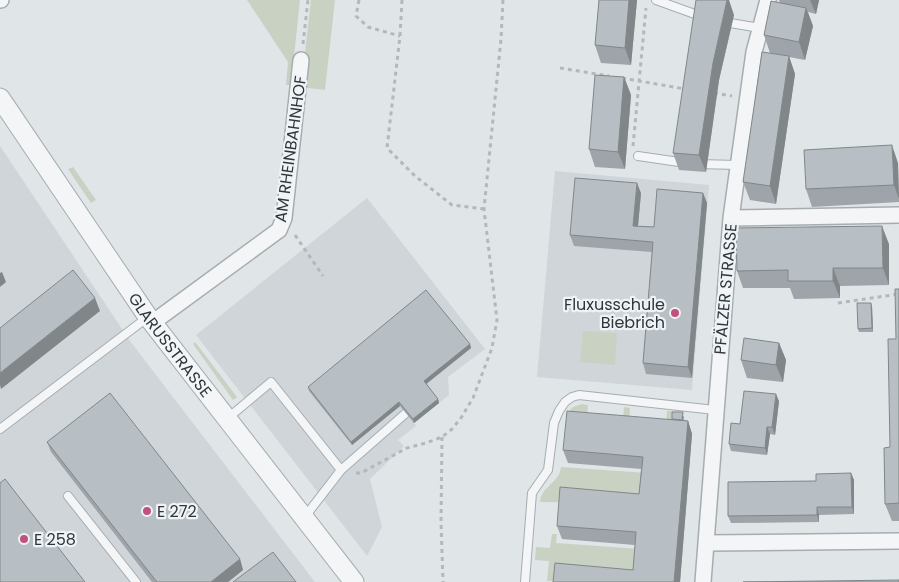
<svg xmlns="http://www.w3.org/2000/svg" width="899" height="582" font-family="Poppins,sans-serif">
<rect width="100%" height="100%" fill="#e0e5e8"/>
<path fill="#cfd5d9" d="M0,146L130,341L315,582H0Z
M555,171L709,185L692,390L537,377Z
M367,198L485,349L448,377L449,395L414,423L416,426L398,440L404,446L370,479L382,527L367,556L196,335Z"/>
<path fill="#c9d1c2" d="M247,0H300L291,85H286L288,62Z
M311,0H335L325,90L301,87Z
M73,167L96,200L91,203L68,169Z
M583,331L617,333L615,365L580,362Z
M195,342L237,397L233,400L193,344Z
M582,404L588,405L587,417L623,420L624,407L630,408L629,420L666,424L667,411H674L672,432L566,415L573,407Z
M561,467L647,473L645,503L540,502C542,485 559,484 561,467Z
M552,534H557L556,543L641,549L638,579L554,572L553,581H547L549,561L535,560L536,547L550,548Z"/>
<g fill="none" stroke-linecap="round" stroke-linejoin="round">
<g stroke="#a6adb1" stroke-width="10">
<path id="service" d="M656,0L703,17
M724,22L760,28
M638,156L686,163
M697,164L738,165
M228,418L271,382L341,470L304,518
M0,429L148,317
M341,470L406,413
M68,496L136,582
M525,582L532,493L548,470L554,423L559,411L565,402L572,397L579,395L715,410"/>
</g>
<g stroke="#a6adb1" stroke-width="18">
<path id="minor" d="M0,0H1
M731,218L899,215
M152,323L279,230L284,218L301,60
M706,543L899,541
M703,582L731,218L754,52L768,0"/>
</g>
<g stroke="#a6adb1" stroke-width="21">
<g id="tertiary">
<path id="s1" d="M0,98L148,317L354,582"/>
</g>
</g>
<path stroke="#b3b8bb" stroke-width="3" stroke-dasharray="4 4" stroke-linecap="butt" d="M359,0L356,16L368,27L400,36
M402,0L400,36L387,148L415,176L452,205L484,209
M303,44L308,0
M560,68L609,76
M622,78L685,89
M714,93L732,96
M633,146L646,8
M295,235L323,276
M838,303L899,294
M442,437L441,522L443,582
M356,473H361L407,448L426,443L442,437L452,429L461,418L473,398L492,348L497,320L484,209L501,39L503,0"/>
<use href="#service" stroke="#f3f5f6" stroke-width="8"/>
<use href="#minor" stroke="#f3f5f6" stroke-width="15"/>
<use href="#tertiary" stroke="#f3f5f6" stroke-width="19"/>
</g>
<path fill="#9ea4a9" d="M599,0H637L631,65L601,63L595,45Z
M779,0H819L816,14L808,12L813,26L805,60L789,57L795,74L776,204L750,200L743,182L782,55L770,53L764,35L780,3Z
M734,15L719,80L706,172L679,170L673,153Z
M624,77L631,95L625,169L595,167L589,149Z
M898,163L899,202L812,207L806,189Z
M641,193L638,226L654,227L703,193L707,203L692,378L646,374L643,363L652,252L574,246L570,235Z
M889,244V285L840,286V298L794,299L790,288H743L737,271Z
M899,289V521H892L885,504L890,447Z
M872,306L873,332H859L858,329Z
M779,343L786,360L783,382L747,378L741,360Z
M470,344L471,348L426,384L438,399L439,403L414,423L400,406L352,445L309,391L308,387Z
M779,401L775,435L770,434L767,455L731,451L729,444L740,424Z
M684,416V420L688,421L692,434L680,582H553L633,570L635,545L562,539L557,526L639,494L641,469L568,463L563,450Z
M47,442L240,559L243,570L228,582H152L51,452Z
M851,473L854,480V514L819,515V522L731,523L728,516L816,481Z"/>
<path fill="#818689" d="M629,0H637L631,65L625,48Z
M727,0H729L734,15L719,80L706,172L699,155L713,63Z
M810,0H819L816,14Z
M806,8L813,26L805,60L799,42Z
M789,56L795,74L776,204L770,186Z
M624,77L631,95L625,169L618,152Z
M892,145L898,163L899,199L894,185Z
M637,183L641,193L637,236L633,226Z
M703,193L707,203L692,378L688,367Z
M882,226L889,244V285L883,268Z
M833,268L840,286V298L833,281Z
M2,272L6,282L0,287V273Z
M95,298L100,311L1,389L0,385V373Z
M871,303L872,306L873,332L872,328Z
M779,343L786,360L783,382L776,365Z
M470,344L471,348L425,385L424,381Z
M776,394L779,401L775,435L772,427Z
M438,399L439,403L414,423L413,419Z
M399,402L400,406L352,445L351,442Z
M688,421L692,434L680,582H674Z
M767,427L770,434L767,455L765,448Z
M851,473L854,480V514L852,507Z
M817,507L819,515V522L817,515Z
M240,559L243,570L228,582H211Z"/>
<path fill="#b8bfc4" stroke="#818689" d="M599,0H629L625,48L595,45Z
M696,0H727L713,63L699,155L673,153Z
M771,1L806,8L799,42L764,35Z
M762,52L789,56L770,186L743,182Z
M595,75L624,77L618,152L589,149Z
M892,145L894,185L806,189L804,150Z
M575,178L637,183L633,226L654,227L657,189L703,193L688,367L643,363L653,242L570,235Z
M882,226L883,268H833V281H788V270L737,271L736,228Z
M73,270L95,298L0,373V328Z
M895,289H899V503L885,504L884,448L890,447L888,339H896Z
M426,290L470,344L424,381L438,399L413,419L399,402L351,442L308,387Z
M857,303H871L872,328L858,329Z
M744,338L779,343L776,365L741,360Z
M744,391L776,394L772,427H767L765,448L729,444L731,423L740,424Z
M110,393L240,559L211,582H157L47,442Z
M567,411L688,421L674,582H553L555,563L633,570L636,532L557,526L560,487L639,494L643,457L563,450Z
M672,412H683L682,420L672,419Z
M851,473L852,507H817V515L728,516V482L816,481V474Z
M5,479L85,582H0V483Z
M273,552L296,582H233Z
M899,580V582H743Z"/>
<g fill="#c0527d" stroke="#f0f3f5" stroke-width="2">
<circle cx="675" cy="313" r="5"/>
<circle cx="147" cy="511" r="5"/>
<circle cx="24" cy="539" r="5"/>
</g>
<g text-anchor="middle" stroke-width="4.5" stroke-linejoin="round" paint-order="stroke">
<g font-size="16" fill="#2b363d" stroke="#f0f3f5">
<text transform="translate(290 149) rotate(-82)" y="6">AM RHEINBAHNHOF</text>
<text transform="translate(725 289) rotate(-85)" y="6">PFÄLZER STRASSE</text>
<text dy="6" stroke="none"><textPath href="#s1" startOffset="300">GLARUSSTRASSE</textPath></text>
</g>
<g font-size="16" fill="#2b363d" stroke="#f0f3f5" text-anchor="start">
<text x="665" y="310" text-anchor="end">Fluxusschule<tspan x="665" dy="18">Biebrich</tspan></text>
<text x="157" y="517">E 272</text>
<text x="34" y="545">E 258</text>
</g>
</g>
</svg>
